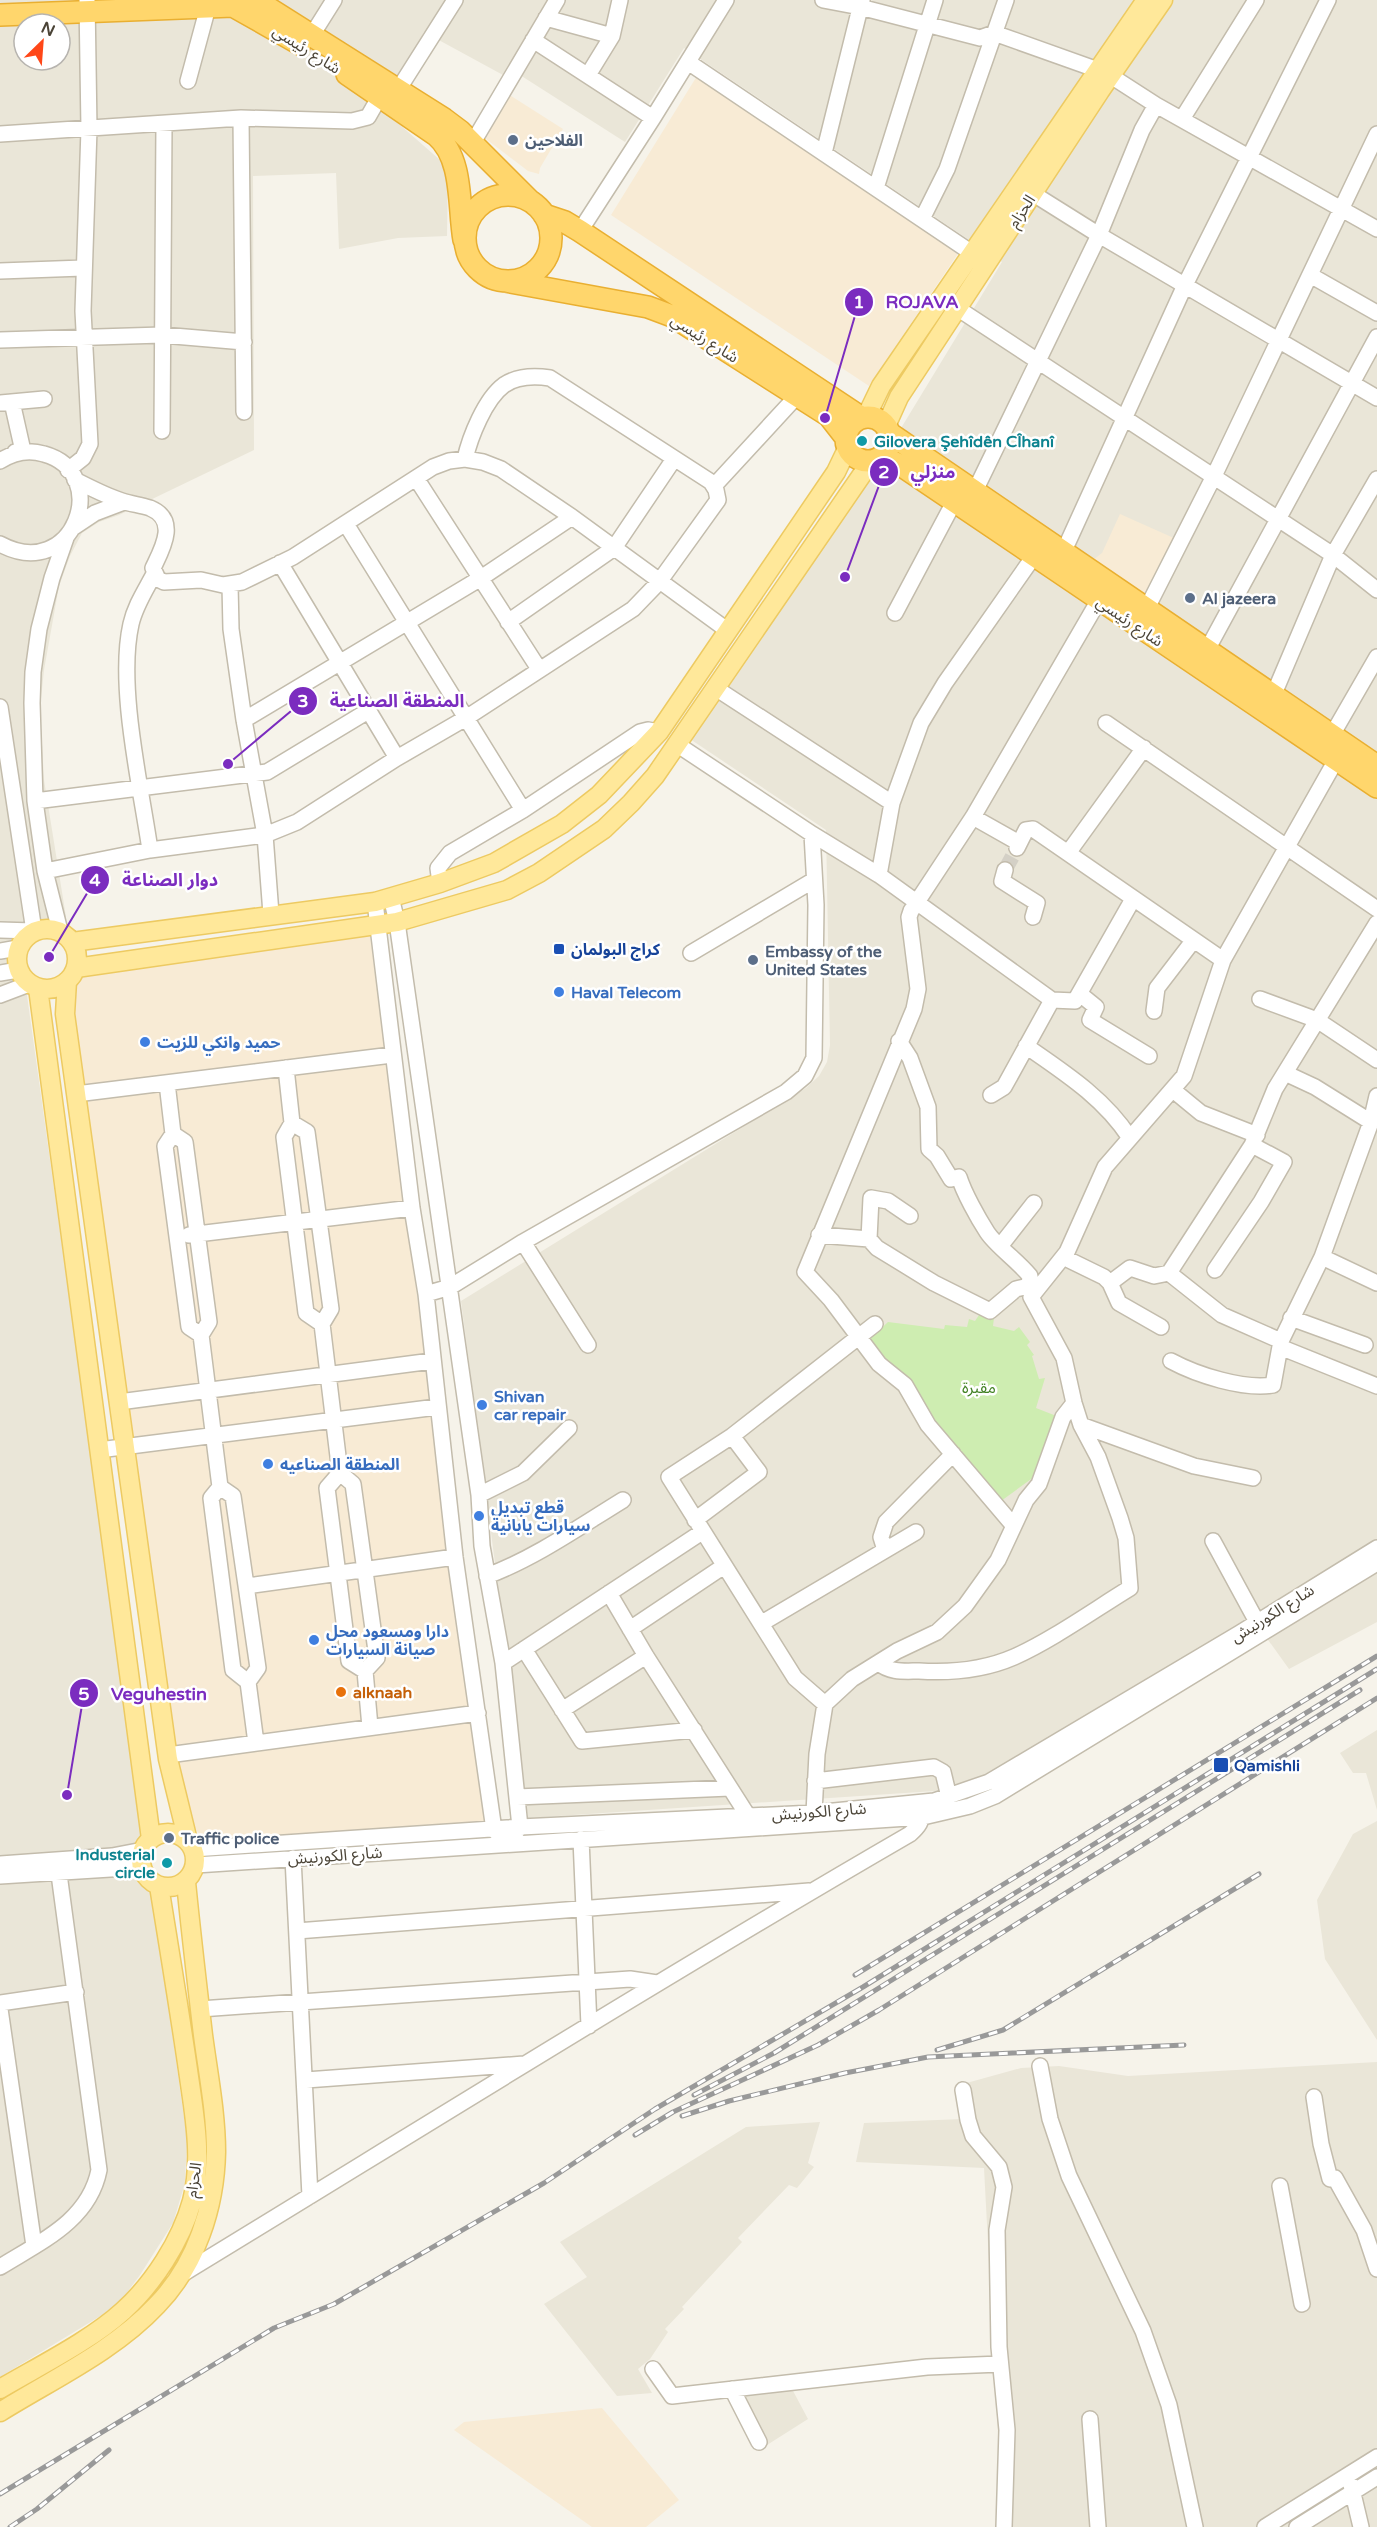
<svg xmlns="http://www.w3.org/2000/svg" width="1377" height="2527" font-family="'Varela Round','Noto Sans Arabic',sans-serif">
<rect width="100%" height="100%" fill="#f6f3ea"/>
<path fill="#eae6d8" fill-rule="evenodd" d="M0,0H1377V1622L1289,1669L1253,1619L992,1771L970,1781L935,1791L528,1818L461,1301L806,1088L819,1076L827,1062L830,1045L826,830L690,739L867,484L1002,262L684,48L625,142L509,68L503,75L424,32L383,110L440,160L448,172L447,236L398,238L339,249L336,173L253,176L254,450L119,515L99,522L82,533L70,556L59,586L44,670L40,708L44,780L66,917L17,924L187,2139L185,2183L173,2223L140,2275L122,2299L102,2315L0,2377ZM24,24H60V60H24Z
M1377,1730V1810L1366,1773H1353L1340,1753Z
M1377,1821V2040L1325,1959L1317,1900L1353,1834Z
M1377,2062V2527H1003L984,2168L856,2162L864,2123L962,2119L963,2084L1021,2068L1059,2066L1128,2076Z
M820,2122L808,2163L814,2167L797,2188L789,2185L738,2238L742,2242L682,2307L684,2309L665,2329L668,2332L650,2359L638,2369L652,2393L617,2396L544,2304L587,2277L560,2242L746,2127Z
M792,2389L808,2419L767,2445L742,2394Z"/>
<path fill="#f8ebd5" d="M697,76L959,252L869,386L611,215Z
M508,94L563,129L540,168L539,174L528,171L482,136Z
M1120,514L1176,539L1145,599L1089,563L1102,553Z
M370,936L486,1823L214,1842L201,1837L195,1828L179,1776L74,1022L73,990L78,980L89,973Z
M602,2408L679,2500L646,2527H592L454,2430L464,2422Z"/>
<path fill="#ceedb1" d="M979,1315L994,1318L993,1326L1014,1331L1019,1327L1030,1342L1027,1345L1034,1355L1032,1356L1039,1379L1045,1378L1036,1408L1059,1417L1034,1477L1001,1501L867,1342L888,1322L944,1329L945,1325L967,1327L969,1319L975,1321Z"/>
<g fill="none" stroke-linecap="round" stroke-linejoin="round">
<path stroke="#d4d0c6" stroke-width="15" stroke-dasharray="15 8" stroke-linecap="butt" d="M1005,870L1017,848"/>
<g stroke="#c3bcac" stroke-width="18">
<path id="minor" d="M823,0L860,7L980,38L994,33L1098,70
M546,18L612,36
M312,35L334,0
M533,40L653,118
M688,62L972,253
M588,75L612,36L620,0
M1111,76L1156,105L1377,229
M188,81L208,7
M398,90L455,0
M241,118L244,412
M1182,119L1256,0
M0,134L241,118L352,121L368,117L380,96
M472,144L557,0
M824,153L862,0
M876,188L935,0
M1032,193L1099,235L1377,398
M922,219L947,169L1006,0
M580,231L653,118L726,0
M0,271L83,268
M1310,275L1377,313
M957,308L1333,555L1377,590
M0,340L162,335L244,342
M12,402L23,451L15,452
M0,403L44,399
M162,431L164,124
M0,461C14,452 28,449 44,454C113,473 74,584 0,544
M68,470L83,458L90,444L83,311L89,129L87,0
M416,478L539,669
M75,480C91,488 106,496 122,501C131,504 141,505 150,508C179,520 162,549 153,568L158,579L164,582L201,580L223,585L242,582L293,557L433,467L449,461L465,459L483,462L501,469L572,517L727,630
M714,486L796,397
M974,493L1099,235L1142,130L1156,105
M346,524L523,810
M74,527L95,513L124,502
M1063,553L1185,285L1328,0
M280,563L397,758
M230,585L231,629L244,720L265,835L271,914
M1146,610L1214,476L1377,134
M895,613L954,502
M508,622L614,548L674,459
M1207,650L1377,337
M717,689L892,803
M1273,696L1333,555L1377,479
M0,707L34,931
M244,720L481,578L572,517
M1106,723L1377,909
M1332,735L1377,657
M678,745L812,834L879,875L1052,1000L1075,1001L1133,899
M35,801L267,772L368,711
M973,817L1019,843
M1017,848L1026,830L1033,829L1223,960
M150,850C141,787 117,686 131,624C135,606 145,591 154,574
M1068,853L1144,748
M1005,870L1002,881L1037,903L1033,917
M45,871L150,850L265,835L297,822L397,758L466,718L633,609L659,582L718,500L716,490L711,482L550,378C536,376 517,376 504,385C485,399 470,437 465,459
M879,875L892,803L921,723L945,683L1034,556
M440,883L438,868L450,853L523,810L640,732L648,730L659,732
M375,902L412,1208L426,1294L455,1557L494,1830L508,1843L520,1827L503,1663L482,1546L479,1495L397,922L391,897
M0,930L33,931
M60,931L45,871L35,801L32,703L33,672L39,629L52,578L66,538
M0,951L18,948
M691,953L814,880
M0,973L18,970
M1080,994L1096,1007L1090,1020L1149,1056
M0,995L29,984
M1260,999L1317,1020L1377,1060
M1154,1011L1157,988L1193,941
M899,1041L910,1058L928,1107L929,1149L937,1156L951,1179L959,1177C964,1193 978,1218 987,1232C996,1246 1017,1260 1030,1276L1029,1286
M1026,1046C1065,1073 1104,1098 1130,1138
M286,1068L292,1123L284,1137L306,1313L322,1324
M1285,1073L1315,1087L1371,1122
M167,1083L173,1134L165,1146L189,1327L201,1335
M1173,1090L1201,1113L1257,1135
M76,1094L392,1055
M991,1095L1004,1087L1052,1000
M292,1123L307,1132L331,1309L322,1324L340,1473
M173,1134L185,1142L209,1322L201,1335L220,1487L211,1498L233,1670L248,1682L256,1743
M189,1235L412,1208
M819,1235L869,1239L877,1248L934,1283L990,1311L1016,1289L1029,1286L1036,1290
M869,1239L871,1198L888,1201L910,1216
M523,1242L588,1345
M1001,1245L1034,1203
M1063,1257L1104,1277L1110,1283L1119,1303L1161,1327
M1322,1257L1377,1283
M1215,1270L1261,1202L1284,1162L1252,1145
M1169,1273L1222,1315L1281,1341
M1110,1283L1130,1268L1154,1276L1169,1273L1252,1145L1275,1089L1377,923
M426,1294L450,1287L523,1242L786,1092L805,1076L814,1058L816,905L812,834
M1291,1318L1365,1345
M1280,1347L1377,1386
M1171,1361C1197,1375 1244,1390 1273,1385L1281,1341L1322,1257L1371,1122L1377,1096
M119,1402L432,1361
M1081,1425L1194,1466L1253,1478
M99,1450L437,1407
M340,1473L353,1484L377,1658L365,1671L349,1661L327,1488Z
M220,1487L233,1496L258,1668L248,1682
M479,1495L523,1473L569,1428
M695,1520L759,1472L732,1436
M1013,1525L928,1425L905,1385L879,1364L831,1300L805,1272L914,1009L918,989L909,917L911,911L973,817L1099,600
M1213,1541L1257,1622
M885,1550L881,1537L886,1522L953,1454
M487,1576C535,1558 579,1527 623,1500
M247,1586L455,1557
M609,1593L646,1656L748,1816
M762,1623L916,1532
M630,1629L724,1566
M524,1649L582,1741L694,1730
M503,1663L702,1532
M879,1663C890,1673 905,1671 919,1671C951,1673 984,1670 1014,1657C1052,1640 1094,1610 1130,1588L1126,1538L1120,1518L1098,1457L1081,1425L1074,1403L1064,1358L1031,1297L1067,1252L1105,1167L1184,1076L1223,960L1336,760
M365,1671L370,1727
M825,1704L795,1678L669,1477L732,1436L875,1324
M562,1710L646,1656
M168,1755L478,1713
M815,1781L934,1767L943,1772L949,1797
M517,1797L730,1788
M814,1813L817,1754L825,1704L852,1679L897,1651L937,1632L965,1606L998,1560L1026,1500L1039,1484L1063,1417L1074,1403
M581,1839L589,2026
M193,1849L520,1827L814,1813L934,1801L989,1782L1240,1633L1377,1548
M293,1858L310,2196
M0,1864L112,1856L143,1850
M196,1865L923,1817L970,1806L995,1796L1377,1563
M0,1876L142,1867
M297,1931L809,1891
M0,2003L76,1992
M0,2009L34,2246
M200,2009L630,1979L657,1983
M1040,2066L1050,2119L1069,2176L1143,2331L1169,2405L1195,2527
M306,2080L524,2064
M963,2090L968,2120L973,2136L999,2167L1004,2187L997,2230L999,2347L1007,2430L1004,2527
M1314,2097L1321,2144L1330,2179L1335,2178L1364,2230L1377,2269
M1280,2186L1302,2304
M0,2267C40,2242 89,2221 99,2170L59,1874
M184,2273C425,2126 665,1976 910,1834C918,1827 923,1821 922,1809
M653,2369L672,2396L927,2367L1000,2364
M732,2389L759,2442
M1090,2419L1098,2527
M1351,2485L1361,2527
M1265,2527L1377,2457
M1297,2527L1377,2477"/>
</g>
<g stroke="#edca62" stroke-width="21">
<path id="major" d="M866,417L881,386L1146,0
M886,426L899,397L1100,91L1163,0
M17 959a30 30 0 1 1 60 0a30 30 0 1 1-60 0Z
M72,942L375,902L440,883L494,863L562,824L599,795L659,732L836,472L848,447
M76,968L397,922L507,890L539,873L604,829L631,803L655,776L872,460
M67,981L65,1014L168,1759L188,1841
M38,988L151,1839
M141 1860a27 27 0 1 1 54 0a27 27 0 1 1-54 0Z
M0,2389C39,2366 90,2341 123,2311C153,2284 181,2241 192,2201C203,2158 194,2113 188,2070C179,2008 169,1947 159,1886
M0,2412C53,2379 114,2351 157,2305C196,2265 215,2207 216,2152C216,2113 208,2073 203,2035C197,1984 191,1933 186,1882"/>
</g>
<g stroke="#e9af31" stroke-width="24">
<path id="highway" d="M233,6L300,44
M0,15L233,6L248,3L262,4L444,119L460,131L530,201
M347,74L436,135C464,159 458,206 464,240
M465 238a43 43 0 1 1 86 0a43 43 0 1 1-86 0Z
M544,215L565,222L580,231L862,418
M505,281L648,307L672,316L829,416L847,439
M846 439a22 22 0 1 1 44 0a22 22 0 1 1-44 0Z
M889,433L1377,766
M882,456L905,468L1377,787"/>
</g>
<use href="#minor" stroke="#fff" stroke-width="15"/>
<use href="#major" stroke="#ffe89a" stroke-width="18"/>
<use href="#highway" stroke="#ffd66c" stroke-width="21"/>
<g stroke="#999" stroke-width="5">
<path id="rail" d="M855,1975L1377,1656
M937,2050L1003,2030L1259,1874
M694,2095L774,2053L1360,1690
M682,2116L729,2101L845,2073L928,2057L1184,2045
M635,2135L673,2112L818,2045L879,2010L1377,1698
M0,2494L274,2328L334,2304L544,2183L655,2109L863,1987L1377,1669
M10,2527L37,2509L109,2450"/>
</g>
<use href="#rail" stroke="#fff" stroke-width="3" stroke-dasharray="9" stroke-linecap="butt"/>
</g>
<g fill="#5c6f8a" stroke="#fff" stroke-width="2">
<circle cx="513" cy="140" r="6"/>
<circle cx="1190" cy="598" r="6"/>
<circle cx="753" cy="960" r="6"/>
<circle cx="169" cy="1838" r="6"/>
</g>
<g fill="#0f9aa8" stroke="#fff" stroke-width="2">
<circle cx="862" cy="441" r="6"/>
<circle cx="167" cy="1863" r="6"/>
</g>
<g fill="#1a4fb4" stroke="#fff" stroke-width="2">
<rect x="553" y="943" width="12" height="12" rx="3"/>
<rect x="1213" y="1757" width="16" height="16" rx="3"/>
</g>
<g fill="#3f7fe0" stroke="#fff" stroke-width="2">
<circle cx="559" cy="992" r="6"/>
<circle cx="145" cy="1042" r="6"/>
<circle cx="482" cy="1405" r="6"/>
<circle cx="268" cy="1464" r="6"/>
<circle cx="479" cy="1516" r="6"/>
<circle cx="314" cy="1640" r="6"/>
</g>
<circle fill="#e8710a" stroke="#fff" stroke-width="2" cx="341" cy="1692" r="6"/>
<g text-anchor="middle" stroke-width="5" stroke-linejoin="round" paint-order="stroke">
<g font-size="16" fill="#4b4437" stroke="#fff">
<text transform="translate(307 49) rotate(32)" y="6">شارع رئيسي</text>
<text transform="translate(1021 211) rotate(-57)" y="6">الحزام</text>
<text transform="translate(705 338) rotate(32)" y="6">شارع رئيسي</text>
<text transform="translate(1130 621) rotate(34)" y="6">شارع رئيسي</text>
<text transform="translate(1272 1613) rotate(-32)" y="6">شارع الكورنيش</text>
<text transform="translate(819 1811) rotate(-4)" y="6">شارع الكورنيش</text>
<text transform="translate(335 1855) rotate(-4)" y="6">شارع الكورنيش</text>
<text transform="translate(193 2180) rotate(-82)" y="6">الحزام</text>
</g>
<g font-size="16" font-weight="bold" fill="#4e5e75" stroke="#fff" text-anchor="start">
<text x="525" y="146">الفلاحين</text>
<text x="1202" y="604">Al jazeera</text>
<text x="765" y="957">Embassy of the<tspan x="765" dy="18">United States</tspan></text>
<text x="181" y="1844">Traffic police</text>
</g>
<g font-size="16" font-weight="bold" fill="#0d838f" stroke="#fff" text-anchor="start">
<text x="874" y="447">Gilovera Şehîdên CÎhanî</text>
<text x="155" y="1860" text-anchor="end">Industerial<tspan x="155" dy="18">circle</tspan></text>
</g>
<g font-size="16" font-weight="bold" fill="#164399" stroke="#fff" text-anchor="start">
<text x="571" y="955">كراج البولمان</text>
<text x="1234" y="1771">Qamishli</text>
</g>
<g font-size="16" font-weight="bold" fill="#366cbe" stroke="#fff" text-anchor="start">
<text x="571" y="998">Haval Telecom</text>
<text x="157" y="1048">حميد وانكي للزيت</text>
<text x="494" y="1402">Shivan<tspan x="494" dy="18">car repair</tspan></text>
<text x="280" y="1470">المنطقة الصناعيه</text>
<text x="491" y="1513">قطع تبديل<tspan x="491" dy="18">سيارات يابانية</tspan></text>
<text x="326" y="1637">دارا ومسعود محل<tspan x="326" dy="18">صيانة السيارات</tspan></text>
</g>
<g font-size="16" fill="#438225" stroke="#fff">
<text x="979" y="1393">مقبرة</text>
</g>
<g font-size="16" font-weight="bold" fill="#c56008" stroke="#fff" text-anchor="start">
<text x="353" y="1698">alknaah</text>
</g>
</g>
<path fill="none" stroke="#7b2cbf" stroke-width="2" d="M825 418L859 302M845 577L884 472M228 764L303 701M49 957L95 880M67 1795L84 1693"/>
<g fill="#7b2cbf" stroke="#fff" stroke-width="2">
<circle cx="825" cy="418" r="6"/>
<circle cx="845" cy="577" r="6"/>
<circle cx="228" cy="764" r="6"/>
<circle cx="49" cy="957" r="6"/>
<circle cx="67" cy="1795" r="6"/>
<circle cx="859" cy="302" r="15"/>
<circle cx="884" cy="472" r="15"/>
<circle cx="303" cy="701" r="15"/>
<circle cx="95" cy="880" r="15"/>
<circle cx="84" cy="1693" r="15"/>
</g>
<g font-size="18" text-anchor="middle" font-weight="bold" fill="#fff">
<text x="859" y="308">1</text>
<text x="884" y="478">2</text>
<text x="303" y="707">3</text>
<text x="95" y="886">4</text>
<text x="84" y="1700">5</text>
</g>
<g font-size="18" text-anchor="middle" font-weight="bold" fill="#7b2cbf" stroke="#fff" stroke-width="5" stroke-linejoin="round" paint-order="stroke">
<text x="922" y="308">ROJAVA</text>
<text x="933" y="478">منزلي</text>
<text x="397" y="707">المنطقة الصناعية</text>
<text x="170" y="886">دوار الصناعة</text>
<text x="159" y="1700">Veguhestin</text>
</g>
<g transform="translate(42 42) rotate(25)"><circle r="28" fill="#ffffff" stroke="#b7b4af" stroke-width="1.5"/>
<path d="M0-4.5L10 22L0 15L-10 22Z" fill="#ff4718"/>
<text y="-9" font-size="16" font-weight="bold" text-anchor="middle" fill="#4b4437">N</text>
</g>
</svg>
